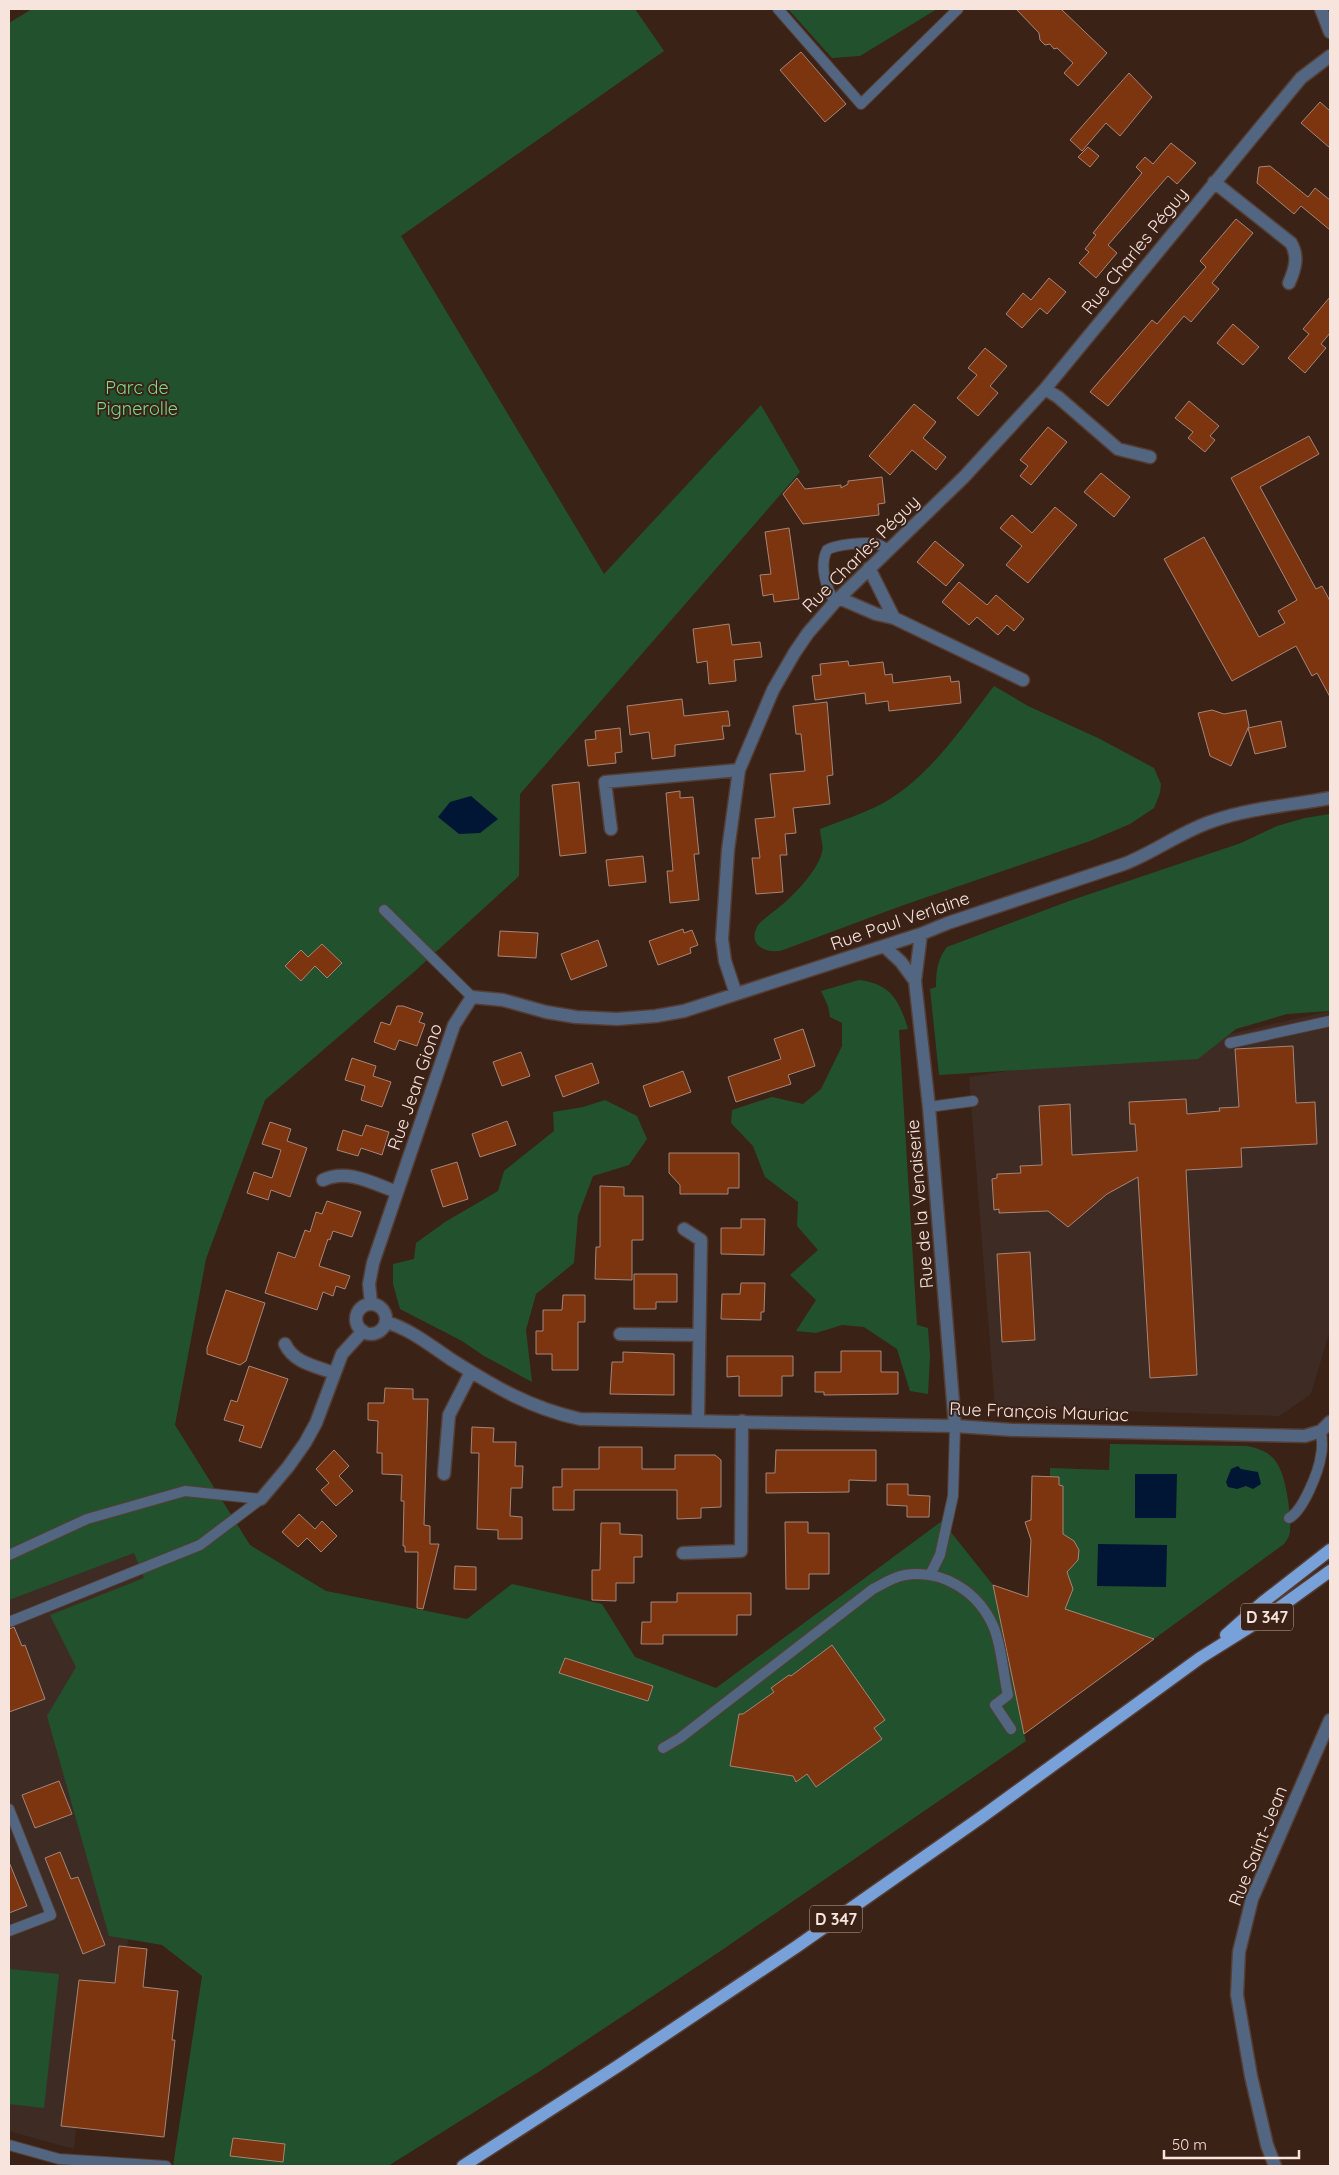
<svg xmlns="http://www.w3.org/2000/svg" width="1339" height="2175" font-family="Quicksand,sans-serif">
<rect width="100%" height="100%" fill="#3b2217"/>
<path fill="#3e2c24" d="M1330,1011V1330L1311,1394L1279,1416L995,1407L969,1077L1208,1039Z
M139,1514L162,1572L147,1779L127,1947L119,1946L115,1983L79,1980L61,2125L76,2127L74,2149L9,2131V1568Z"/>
<path fill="#21522d" d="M32,9H635L664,51L401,236L604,574L761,405L800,472L520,794L519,876L415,971L265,1100L206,1259L175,1425L250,1545L326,1591L467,1619L512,1584L602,1604L635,1657L716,1688L942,1521L993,1585L1028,1597L1031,1540L1025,1522L1031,1519L1032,1476L1050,1477V1468L1109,1470L1110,1444L1247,1446C1257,1448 1267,1451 1274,1459C1286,1472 1291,1513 1290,1530C1290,1536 1287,1540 1284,1544L1024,1734L1026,1741L719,1952L537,2073L388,2166H173L202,1976L162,1945L109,1936L47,1716L76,1667L50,1615L144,1578L134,1553L9,1600V23Z
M788,9H937L860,56L832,58Z
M994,686L1028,706L1100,739L1154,768L1161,784L1160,793L1154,808L1130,824L1090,841L901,906L783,950C768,955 747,945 757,927C761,920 771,914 777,909C792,897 818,871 822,852C824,846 820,836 820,829C843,820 869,812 890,799C933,772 964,725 994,686Z
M1330,814V1011L1287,1014L1236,1029L1198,1059L939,1075L930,989L936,987C936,971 937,960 947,947L1072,900L1241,843L1277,826L1305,818Z
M859,980C891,984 899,1000 908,1029L899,1030L917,1325L928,1328L930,1356L928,1394L910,1391L897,1349L864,1327L842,1325L816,1333L796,1331L816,1300L790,1275L818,1250L797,1226L798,1202L765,1177L753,1146L731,1123L732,1110L772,1097L803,1104L821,1089L842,1046V1023L830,1017L828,1006L821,991Z
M605,1100L637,1116L647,1139L629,1165L593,1176L578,1216L574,1263L536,1294L526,1330L532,1382L484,1356L462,1341L400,1309L393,1284V1264L414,1259L416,1243L445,1222L498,1191L504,1171L554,1131L553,1112L583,1107Z
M9,1969L59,1974L44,2108L9,2104Z"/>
<path fill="#011634" d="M471,796L498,819L480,833L459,834L438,817L450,802Z
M1238,1466L1241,1469L1258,1472L1261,1484L1253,1489L1246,1486L1237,1489L1228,1487L1226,1482L1231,1469Z
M1135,1474H1177L1176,1518H1135Z
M1098,1544L1167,1545L1166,1587L1097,1586Z"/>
<path fill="#7d3510" stroke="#a58578" d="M1016,9H1061L1107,53L1078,86L1064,73L1073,63L1057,48L1054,49L1050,44L1045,45L1040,40L1039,33Z
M801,52L846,104L825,122L780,70Z
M1129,73L1152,97L1120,136L1106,123L1082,151L1070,140Z
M1320,102L1330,111V148L1301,123Z
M1171,143L1196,163L1177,184L1168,176L1147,200L1108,245L1117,253L1096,278L1079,263L1089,252L1085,249L1096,235L1093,233L1142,173L1136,167L1145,157L1153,164Z
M1088,147L1099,156L1090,167L1078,157Z
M1270,166L1308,197L1315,188L1330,200V230L1301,206L1294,214L1257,183L1259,167Z
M1236,219L1253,233L1212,283L1219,289L1191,322L1184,316L1108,406L1090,392L1152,320L1157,324L1206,267L1200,261Z
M1049,278L1066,292L1047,314L1040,308L1022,328L1006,314L1023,293L1031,300Z
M1330,297V333L1321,344L1326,348L1305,373L1288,358L1309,334L1303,329Z
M1233,324L1259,347L1243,365L1217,343Z
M985,348L1007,366L990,386L998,393L978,416L957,398L977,375L968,368Z
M1189,401L1219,426L1210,436L1215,440L1205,452L1188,438L1193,432L1175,418Z
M914,404L936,422L923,438L946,457L936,470L912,450L890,475L869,456Z
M1048,427L1067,442L1031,485L1020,476L1028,466L1020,460Z
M1309,436L1319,454L1260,487L1316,589L1322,586L1330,601V697L1317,673L1312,676L1296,646L1232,681L1164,559L1204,537L1259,637L1285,623L1278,611L1297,600L1231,478Z
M1101,473L1130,497L1114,517L1084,492Z
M882,477L885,503L878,504L879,515L803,524L783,494L797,478L805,489L841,485V488L848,484V481Z
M1055,507L1077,525L1028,583L1006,565L1022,546L1000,528L1012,515L1032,533Z
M789,528L799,599L774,602L773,594L763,596L760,575L771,574L765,532Z
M935,541L964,565L946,586L917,562Z
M959,582L987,605L996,595L1024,619L1014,631L1007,625L998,635L977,617L969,625L942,602Z
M729,624L732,645L760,642L762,657L734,660L736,681L709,684L707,661L697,663L693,629Z
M848,661L849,666L883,662L885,675L892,674L893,683L950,676L951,682L959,681L961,703L889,711L888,701L866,704L865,693L815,700L812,676L821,675L820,664Z
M682,699L684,716L728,711L730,726H722L724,739L675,745V756L652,759L649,732L630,735L627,706Z
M827,702L833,775L827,776L830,804L793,808L796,833L785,834L787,855H780L783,892L756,894L752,858H760L755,819L775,817L770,774L805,771L801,734H796L793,706Z
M1212,710L1224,714L1246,710L1249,726L1231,766L1210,756L1198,713Z
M1281,721L1286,747L1255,754L1248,728Z
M620,728L622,752L615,753L616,763L588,766L585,740L596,739L595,731Z
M579,782L586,853L560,856L552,785Z
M680,791V798L693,797L699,854H694L699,900L670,903L667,871H673L666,793Z
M643,856L646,882L609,886L606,860Z
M683,929L684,933L692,930L698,945L690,948L691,953L658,965L649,941Z
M500,931L538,933L536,958L498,956Z
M598,940L607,966L571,980L561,954Z
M322,944L342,963L327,978L315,966L301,981L285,966L301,950L308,957Z
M397,1006H403L423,1013L419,1022L425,1024L417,1046L399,1040L395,1050L374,1042L381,1022L390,1025Z
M803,1029L815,1066L788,1075L791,1084L736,1102L728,1077L781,1059L774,1039Z
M1293,1046L1296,1103L1315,1102L1317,1144L1241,1148L1242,1167L1186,1170L1197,1375L1150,1378L1138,1177L1107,1194L1068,1227L1048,1211L999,1213V1209L994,1210L992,1179L997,1178V1174L1021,1173L1020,1166L1042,1165L1039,1106L1070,1104L1072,1155L1137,1151L1135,1124H1130L1129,1102L1186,1099L1187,1114L1220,1111L1219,1108L1239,1107L1235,1049Z
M521,1052L530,1076L502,1086L493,1062Z
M352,1058L376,1066L373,1076L391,1082L382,1107L361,1100L365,1086L345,1080Z
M592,1063L599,1083L563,1097L555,1076Z
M683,1071L691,1092L650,1107L643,1086Z
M507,1121L516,1145L480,1157L472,1134Z
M270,1122L291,1129L287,1141L307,1148L290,1197L271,1190L268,1200L247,1193L254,1172L272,1178L281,1150L262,1144Z
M366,1125L389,1132L382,1155L361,1148L358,1156L337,1150L343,1130L362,1136Z
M669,1153H739V1188H728V1194H680V1185L669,1173Z
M457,1162L468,1199L443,1207L431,1170Z
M600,1186L624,1187V1196H643V1240H632V1280L595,1279L596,1247H600Z
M327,1201L361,1212L352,1237L333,1231L330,1240L328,1239L319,1266L350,1276L345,1289L336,1286L333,1296L323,1292L317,1310L265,1293L278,1252L295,1258L305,1230L310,1232L316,1212L322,1214Z
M741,1219H765L764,1255L721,1254V1228H741Z
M1030,1252L1035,1340L1002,1342L997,1254Z
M634,1274H677V1302H656V1309H634Z
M741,1283H765L764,1312H761V1320L721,1319L722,1294H740Z
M226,1290L265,1303L246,1361L240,1365L207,1354V1348Z
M563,1295H585V1322H578V1370H552V1354H536V1331H543V1310H562Z
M841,1351H881V1372H898V1394L824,1395V1392H815V1372H841Z
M623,1352L674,1354V1395L610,1394L612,1362H623Z
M727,1356H793V1376H782V1396H739V1376L727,1377Z
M249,1366L288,1379L261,1448L239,1441L244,1426L224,1420L231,1400L237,1402Z
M385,1388L413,1389V1399H428L424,1525L430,1526V1544H439L423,1609L417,1608L418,1552H405V1546H403L404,1501H401L402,1475L382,1474V1453H377L378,1421L368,1420V1403H384Z
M472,1427L494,1428L493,1442H516L515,1466H523L522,1488H511L510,1516L522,1517V1539H498V1530L477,1529L479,1453H471Z
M599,1447H642V1469H675V1455H715L721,1460V1507L701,1508V1518L677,1519V1490H574V1510H553V1487H562V1469H599Z
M334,1450L349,1466L339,1476L353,1491L336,1506L321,1490L329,1483L316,1469Z
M776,1450H876V1481L849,1480V1492L766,1493V1473H775Z
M1032,1476L1059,1477V1485L1063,1486V1534L1074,1541L1079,1550L1078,1560L1067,1572L1073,1589L1065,1609L1154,1639L1024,1734L993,1585L1028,1597L1031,1540L1025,1522L1031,1520Z
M887,1484H908V1495L930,1496L929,1517H907V1506L887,1505Z
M299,1514L315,1529L322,1521L337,1536L321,1552L307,1538L298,1547L282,1532Z
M785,1522H808V1533H829V1574H809V1589H786Z
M601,1523H620V1534L642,1535V1557H634V1583H616V1601L592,1600V1570H600Z
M455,1566L476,1567V1590L454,1589Z
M677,1593H751V1615H737V1635H663V1644H641L642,1622H651V1602H677Z
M14,1627L22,1646L25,1645L45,1699L9,1712V1629Z
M832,1645L885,1720L874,1728L882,1739L816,1787L807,1774L796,1782L793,1776L730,1766L739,1714H743L774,1692L771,1688L789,1675L791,1676Z
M565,1658L653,1686L648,1701L559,1673Z
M59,1781L72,1814L35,1828L22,1795Z
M60,1852L71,1879L78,1877L105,1945L83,1954L45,1858Z
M9,1862L27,1906L9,1913Z
M119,1946L147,1949L143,1987L178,1991L172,2040H175L164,2137L61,2126L79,1980L115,1983Z
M233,2138L285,2144L283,2162L230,2156Z"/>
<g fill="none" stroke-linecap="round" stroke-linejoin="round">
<g stroke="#553d33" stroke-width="12">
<path id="service" d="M778,9L861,104L958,9
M835,602C826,588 819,566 827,550C834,545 868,541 877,544C881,545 885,548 888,550
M384,910L472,997
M1230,1043L1330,1021
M929,1107L973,1101
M1289,1518C1303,1511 1319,1471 1321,1455C1323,1447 1322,1439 1321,1431
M9,1555L87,1519L185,1491L261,1499
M930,1575L940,1555L953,1496L955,1426
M9,1622L200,1545L261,1499
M663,1748L680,1738L873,1589C883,1584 893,1577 905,1575C943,1569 979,1592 994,1628C1002,1648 1003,1674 1008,1695L995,1705L1011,1729
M9,1809L51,1915L9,1931
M9,2145L59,2159L166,2166"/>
</g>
<g stroke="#553d33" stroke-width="15">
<path id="minor" d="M1214,182L1291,243C1299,257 1295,269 1289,283
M1045,389L1058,397L1118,449L1150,457
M869,568L894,618
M839,598L876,614L894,618L1023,680
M611,829L605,782L739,770
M921,934L915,981L929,1107L955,1426
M884,946L901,962L915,981
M736,994L725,961L722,939L728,850L739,770L773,690L795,652L808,633L835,602L964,477L1045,389L1301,78L1330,56
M323,1180C348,1168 374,1184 397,1192
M684,1229L701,1240L698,1420
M371,1303L369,1284L373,1263L454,1025L472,997L503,1000L546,1012L576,1017L617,1019L656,1016L684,1011L921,934L948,923L1124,864C1155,852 1182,831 1213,821C1250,808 1292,805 1330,798
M356 1319a15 15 0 1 1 30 0a15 15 0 1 1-30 0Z
M386,1322C410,1329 431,1346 452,1360C495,1387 530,1408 580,1419L955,1426L1013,1430L1305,1436L1321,1431L1330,1422
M620,1334L699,1335
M285,1344C294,1363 315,1366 334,1373
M444,1474L449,1415L471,1372
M261,1499L288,1467L305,1443L316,1423L342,1354L363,1331
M683,1553L741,1551L742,1421
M1275,2166L1267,2145L1251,2076L1237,1995L1239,1952L1252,1899L1330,1720"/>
</g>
<g stroke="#553d33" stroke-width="15">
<path id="tertiary" d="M1321,9L1330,32"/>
</g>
<g stroke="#553d33" stroke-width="15">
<path id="primary" d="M1226,1635L1262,1603L1330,1550
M463,2166L618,2066L796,1947L983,1816L1200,1658L1272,1613L1330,1571"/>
</g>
<use href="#service" stroke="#526681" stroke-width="10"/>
<use href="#minor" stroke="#526681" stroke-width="12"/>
<use href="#tertiary" stroke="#526681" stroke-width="12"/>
<use href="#primary" stroke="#78a1da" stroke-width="12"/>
</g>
<g text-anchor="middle" stroke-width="4" stroke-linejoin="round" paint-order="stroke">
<g fill="#3b2217" stroke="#beaaa2" stroke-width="1">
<rect x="1241" y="1603.5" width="52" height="27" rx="4"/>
<rect x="810" y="1905.5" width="52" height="27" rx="4"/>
</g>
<g font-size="16" font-weight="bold" fill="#f6e4dd">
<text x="1267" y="1623">D 347</text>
<text x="836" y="1925">D 347</text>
</g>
<g font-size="18" fill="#f6e4dd" stroke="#3b2217">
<text transform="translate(1135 251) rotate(-51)" y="6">Rue Charles Péguy</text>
<text transform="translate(861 554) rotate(-45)" y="6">Rue Charles Péguy</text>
<text transform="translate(900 921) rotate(-19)" y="6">Rue Paul Verlaine</text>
<text transform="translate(415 1087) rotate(-71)" y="6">Rue Jean Giono</text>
<text transform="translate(920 1204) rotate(-95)" y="6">Rue de la Venaiserie</text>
<text transform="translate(1039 1412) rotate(2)" y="6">Rue François Mauriac</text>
<text transform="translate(1258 1846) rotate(-68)" y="6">Rue Saint-Jean</text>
</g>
<g font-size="18" fill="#79db8f" stroke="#3b2217">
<text x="137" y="394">Parc de<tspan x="137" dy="21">Pignerolle</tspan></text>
</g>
</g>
<rect width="1339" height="2175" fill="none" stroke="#f6e4dd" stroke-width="20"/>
<path d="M1164 2150v8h135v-8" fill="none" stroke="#f6e4dd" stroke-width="2.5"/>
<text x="1172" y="2150" font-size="15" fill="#f6e4dd" stroke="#3b2217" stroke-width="4" paint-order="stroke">50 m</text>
</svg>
